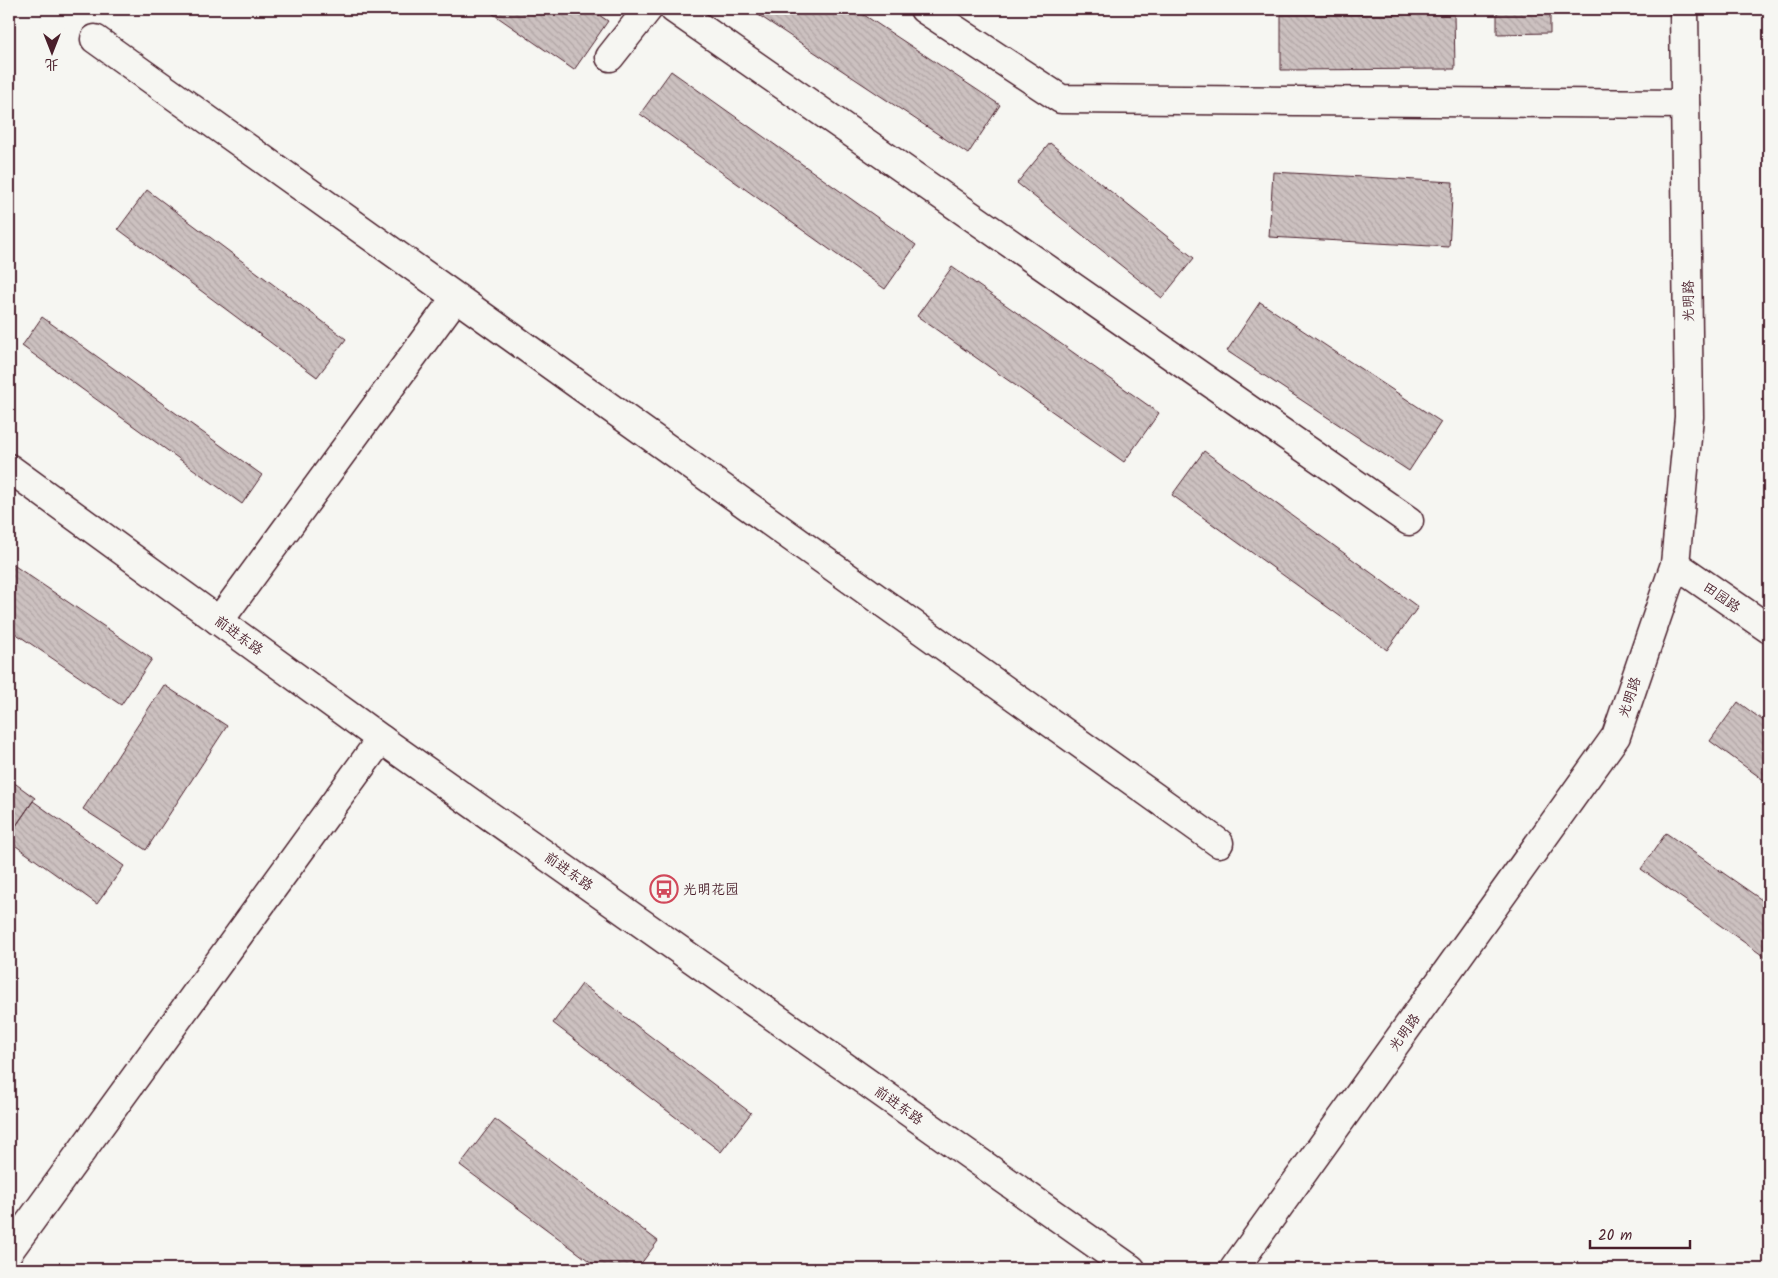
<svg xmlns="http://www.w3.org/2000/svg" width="1778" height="1278" font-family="Kalam,'LXGW WenKai TC',sans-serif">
<defs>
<pattern id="building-back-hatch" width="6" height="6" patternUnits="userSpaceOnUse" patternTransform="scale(1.25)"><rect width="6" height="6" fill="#ccc1c0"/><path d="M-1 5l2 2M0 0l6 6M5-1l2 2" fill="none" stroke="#b1a5a5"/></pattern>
</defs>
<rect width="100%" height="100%" fill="#f6f6f2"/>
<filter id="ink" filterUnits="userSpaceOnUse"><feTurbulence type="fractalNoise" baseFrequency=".02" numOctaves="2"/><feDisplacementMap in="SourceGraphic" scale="10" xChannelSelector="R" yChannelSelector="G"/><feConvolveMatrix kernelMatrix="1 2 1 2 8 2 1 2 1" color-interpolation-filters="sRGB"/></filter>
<g filter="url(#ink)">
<path fill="url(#building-back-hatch)" stroke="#4a1f2b" d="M486,9H590L608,21L574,70Z
M760,9H855L1000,105L968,154L757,14Z
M1497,9H1550V33L1497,34Z
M1454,14L1455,69L1281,70V15Z
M671,71L916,245L885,289L640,114Z
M1050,143L1194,258L1162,298L1017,183Z
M1273,172L1453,182L1449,247L1269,237Z
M147,190L346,339L317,377L118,229Z
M952,267L1159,413L1124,462L917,316Z
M1260,302L1441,422L1409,471L1227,351Z
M42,317L262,475L242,504L22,346Z
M1204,451L1418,607L1387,650L1172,495Z
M9,562L152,659L121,705L9,629Z
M164,685L227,726L146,850L83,809Z
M1738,702L1769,725V784L1710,741Z
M9,779L35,798L9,836Z
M33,801L124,866L97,904L9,841V836Z
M1666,833L1769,905V960L1641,869Z
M582,984L751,1113L721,1152L553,1023Z
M495,1119L658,1241L637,1269H600L460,1165Z"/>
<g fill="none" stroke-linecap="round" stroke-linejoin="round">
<g stroke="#4a1f2b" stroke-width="31">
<path id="minor" d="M674,9L1409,521
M924,9L1061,99L1685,104
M95,39L1219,843
M610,57L648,9
M1675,564L1769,629
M219,621L456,297
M9,1251L381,739"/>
</g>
<g stroke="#4a1f2b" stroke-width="31">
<path id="secondary" d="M9,468L381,739L1131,1269
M1234,1269L1616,736L1675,564L1689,417L1684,9"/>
</g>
<use href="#minor" stroke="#f6f6f2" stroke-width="28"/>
<use href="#secondary" stroke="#f6f6f2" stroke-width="28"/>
</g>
</g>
<defs>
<g id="bus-ring" transform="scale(1.4375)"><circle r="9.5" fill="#f6f6f2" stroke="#d1495b" stroke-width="1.5"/><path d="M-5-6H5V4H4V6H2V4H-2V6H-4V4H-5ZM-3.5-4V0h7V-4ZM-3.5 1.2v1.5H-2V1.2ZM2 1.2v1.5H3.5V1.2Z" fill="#d1495b"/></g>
</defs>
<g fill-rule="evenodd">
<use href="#bus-ring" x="664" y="889"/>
</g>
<g text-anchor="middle" stroke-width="5" stroke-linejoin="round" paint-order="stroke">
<g font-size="14" fill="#4a1f2b" stroke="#f6f6f2">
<text transform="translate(1688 301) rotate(-91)" y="5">光明路</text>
<text transform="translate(1722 597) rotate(35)" y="5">田园路</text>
<text transform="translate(239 635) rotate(36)" y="5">前进东路</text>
<text transform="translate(1629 697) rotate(-71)" y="5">光明路</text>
<text transform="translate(569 871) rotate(35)" y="5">前进东路</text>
<text transform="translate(1404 1032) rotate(-54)" y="5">光明路</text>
<text transform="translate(899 1105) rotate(35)" y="5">前进东路</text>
</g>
<g font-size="14" fill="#4a1f2b" stroke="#f6f6f2" text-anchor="start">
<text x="683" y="894">光明花园</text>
</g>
</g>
<rect width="1778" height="1278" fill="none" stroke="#f6f6f2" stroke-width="30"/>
<rect x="15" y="15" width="1748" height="1248" fill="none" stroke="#4a1f2b" stroke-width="2" filter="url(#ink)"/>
<g transform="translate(52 52) rotate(180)" stroke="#f6f6f2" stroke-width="4" paint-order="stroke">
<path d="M0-4L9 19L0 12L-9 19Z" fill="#4a1f2b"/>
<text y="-8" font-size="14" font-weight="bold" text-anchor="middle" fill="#4a1f2b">北</text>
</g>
<path d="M1590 1240v8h100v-8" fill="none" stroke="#4a1f2b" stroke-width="2.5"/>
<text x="1598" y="1240" font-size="15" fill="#4a1f2b" stroke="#f6f6f2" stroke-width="4" paint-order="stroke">20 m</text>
</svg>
